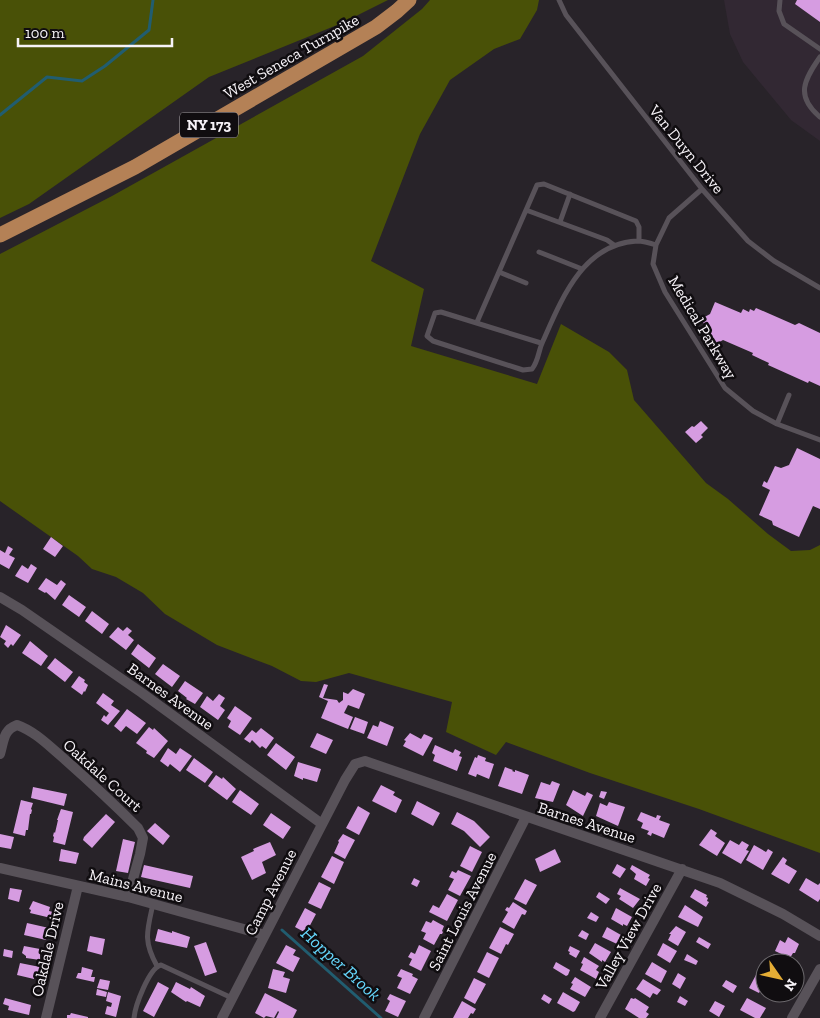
<svg xmlns="http://www.w3.org/2000/svg" width="820" height="1018" font-family="'Zilla Slab',serif">
<rect width="100%" height="100%" fill="#282329"/>
<path fill="#322833" d="M724,0H820V141L791,120L743,62L730,34Z"/>
<path fill="#495107" d="M0,0H388L342,23L209,77L29,204L0,218Z
M430,0H539L537,10L520,39L494,49L450,80L420,134L371,261L424,289L411,346L537,384L561,324L609,352L627,370L634,400L706,483L728,499L768,534L791,551L810,550L820,545V853L699,809L590,773L506,742L496,755L446,732L452,702L349,673L316,682L301,681L272,666L217,645L165,614L143,593L116,577L92,569L78,556L0,501V254L112,196L363,56L422,9Z"/>
<g fill="none" stroke-linecap="round" stroke-linejoin="round">
<path stroke="#215d70" stroke-width="3" d="M0,115L47,77L82,81L105,66L149,30L153,0
M282,930L381,1018"/>
</g>
<path fill="#d69ce1" d="M797,0H820V22L795,4Z
M715,302L741,313L743,309L749,312L750,309L754,311L756,308L795,325L799,323L820,333V386L809,381L808,383L768,365L769,363L752,355L753,353L723,340L716,344L701,319L710,314Z
M701,421L708,428L701,435L703,437L696,443L685,432L692,426L694,427Z
M797,448L820,459V509L813,506L799,537L773,525L772,521L759,515L770,490L762,486L764,481L767,483L775,466L781,468L789,465Z
M51,537L63,546L55,557L43,549Z
M8,546L13,549L9,555L15,558L9,569L0,564V550L5,553Z
M31,564L37,568L28,583L15,576L22,565L28,569Z
M46,578L57,585L61,580L66,584L55,600L46,592L45,593L38,589Z
M69,595L86,607L79,617L62,605Z
M92,611L109,624L102,634L85,621Z
M6,625L21,635L13,646L11,644L8,648L4,644L6,641L0,637Z
M118,627L123,631L127,627L132,631L128,635L134,640L126,650L109,637Z
M30,641L48,656L41,666L22,653Z
M138,644L156,658L149,668L131,654Z
M55,658L73,672L65,682L47,668Z
M163,664L180,676L172,687L155,674Z
M79,676L85,680L84,682L88,685L85,692L84,691L82,695L71,687Z
M185,681L203,693L195,704L186,699L187,698L178,691Z
M324,684L328,685L323,698L337,700L339,703L343,700V692L348,694L353,689L365,694L359,709L348,705L344,713L353,717L348,729L321,718L328,701L319,697Z
M103,693L114,701L111,705L120,711L108,725L101,720L104,715L106,717L109,713L96,703Z
M219,694L225,698L220,706L225,710L218,720L200,707L207,696L213,701Z
M235,706L252,718L240,735L228,727L231,721L227,718Z
M127,709L146,723L137,734L126,726L121,732L114,726Z
M355,717L368,722L364,734L350,729Z
M380,721L394,727L387,746L367,738L373,725L378,727Z
M149,727L153,730L154,728L168,741L154,758L146,753L147,751L136,743Z
M261,728L274,738L266,749L262,746L260,748L252,740L250,743L244,739L252,730L256,733Z
M317,733L333,740L326,754L310,747Z
M410,733L421,739L424,734L433,738L423,756L403,746L406,741L404,740Z
M276,743L295,757L286,770L267,755Z
M435,745L453,753L455,749L461,752L459,756L462,757L457,771L433,761L435,755L432,753Z
M168,748L176,754L180,748L192,756L180,772L170,764L168,767L160,761Z
M478,755L486,758L485,761L494,764L489,779L477,774L476,777L468,774L475,757L477,758Z
M194,758L213,772L205,783L186,770Z
M298,762L321,769L317,782L303,778V780L294,776Z
M505,767L513,770L512,771L515,772V770L529,775L522,794L498,786Z
M216,775L222,779L223,777L236,789L227,800L208,786Z
M552,781L560,784L553,802L535,798L541,782L550,785Z
M381,785L395,792L393,795L402,800L396,813L372,801Z
M33,787L67,794L64,806L31,798Z
M240,790L259,804L251,815L232,802Z
M573,790L585,796L587,792L593,795L583,816L566,805Z
M601,791L607,792L604,799L599,797Z
M21,800L33,803L31,809L32,810L31,814H30L28,830H26L25,836L13,833Z
M417,801L440,813L433,826L411,814Z
M609,802L625,807L618,826L596,816L600,803L607,806Z
M358,806L370,813L359,835L346,828Z
M61,809L73,812L65,845L53,842L54,837L53,836L54,832L55,833L58,820H57Z
M457,812L474,821L490,837L480,847L464,831L451,824Z
M641,812L656,818L657,815L661,816L659,820L670,824L664,838L652,833L651,836L647,834L649,831L641,828L643,823L637,820Z
M271,813L291,827L283,839L263,825Z
M106,814L115,822L92,848L83,840L84,837Z
M155,823L170,836L163,845L147,831Z
M711,829L717,833L715,836L725,843L717,856L699,845Z
M0,834L14,837L11,849L0,847Z
M343,834L355,840L345,859L334,853L339,842L338,841Z
M123,839L135,842L128,873L116,871Z
M730,840L739,845L742,841L749,845L746,850L749,851L741,864L722,853Z
M270,842L276,855L262,862L266,873L252,880L241,857L254,851L253,849Z
M754,845L766,852L768,849L773,852L763,870L746,860Z
M470,846L482,852L472,872L460,866Z
M61,849L79,853L76,864L59,861Z
M555,849L561,862L540,872L535,859Z
M332,856L344,862L334,884L321,877Z
M783,857L787,860L785,864L797,871L789,884L771,874Z
M617,864L626,869L620,878L612,873Z
M144,865L193,876L190,888L141,877Z
M632,865L650,875L648,878L650,879L646,886L634,879L636,874L630,869Z
M458,870L471,876L460,896L448,890L454,879L449,877L452,871L456,873Z
M414,878L420,881L417,887L411,884Z
M806,878L818,885L820,883V899L818,902L799,890Z
M525,879L537,885L526,905L514,899Z
M319,882L331,888L321,909L308,903Z
M10,888L22,890L19,902L8,899Z
M620,888L640,899L633,908L619,899L621,896L617,894Z
M695,889L707,895L706,897L708,898L707,901L709,902L706,907L690,897Z
M599,892L610,899L606,904L596,897Z
M447,894L458,900L447,921L429,912L433,905L439,908Z
M33,901L50,907L49,911L53,912L51,918L30,913L31,910L29,909Z
M513,902L527,911L525,915L522,914L514,929L502,922L508,912L505,910L507,907L509,908Z
M685,905L703,917L698,927L678,917Z
M305,908L316,914L306,933L295,927Z
M616,908L632,917L627,926L623,924V926L611,919Z
M591,912L599,917L596,922L587,918Z
M433,920L444,926L442,931L443,932L442,934H440L434,945L423,939L426,933L421,931L426,921L431,923Z
M27,923L49,928L46,940L24,935Z
M676,926L686,932L678,946L668,940L671,934H669Z
M500,927L514,934L508,945L506,944L501,954L489,948Z
M607,927L621,935L617,944L602,937Z
M158,929L172,933V931L190,937L187,948L155,941Z
M582,930L589,934L586,940L578,936Z
M90,936L105,939L102,955L87,951Z
M699,937L711,944L708,949L696,942Z
M788,937L799,944L795,953H793L790,958L775,951L780,940L785,943Z
M206,942L217,972L205,976L194,946Z
M595,943L611,952L605,962L602,960V962L589,953Z
M663,943L677,951L670,963L657,955Z
M286,945L296,950L293,955L300,958L293,972L276,963Z
M419,945L431,951L421,971L409,965L412,959L408,957L411,952L415,954Z
M24,946L40,949V960L26,958V956L22,953Z
M570,946L580,951L576,958L569,954L570,952L568,951Z
M4,949L13,951L12,958L3,956Z
M487,952L499,958L489,978L477,972Z
M687,954L698,961L696,965L684,960Z
M774,954L788,961L787,963H769Z
M584,957L599,966L596,970L599,972L596,979L580,970L583,964L581,963Z
M556,962L570,970L568,975L566,976L553,968Z
M652,962L667,971L661,983L645,974Z
M20,963L40,967L38,978L34,977V979L17,975Z
M82,967L93,970L91,977H95L94,982L76,978L78,973H81Z
M273,969L285,972L283,977L290,979L286,993L268,988Z
M401,969L413,974L412,976L418,979L410,994L397,988L402,978L397,976Z
M678,973L686,978L680,989L672,984Z
M757,973L765,977V988L762,987L759,993L749,988Z
M575,977L591,987L585,997L570,989L573,984L571,983Z
M474,978L486,984L475,1004L464,998Z
M100,979L110,981L108,990L97,988Z
M643,979L661,990L657,995L653,993L650,998L636,989Z
M726,980L737,986L733,993L722,986Z
M158,982L169,988L154,1017L143,1011Z
M176,982L190,989L191,987L205,996L200,1007L187,1001L186,1002L171,992Z
M97,989L107,992L106,997L96,995Z
M108,992L121,996L116,1017L105,1014L107,1006L111,1007L112,1003L106,1001Z
M563,992L580,1002L575,1011L573,1012L557,1003Z
M265,993L297,1010L293,1018H276L279,1012L278,1011L274,1018L266,1016L264,1018L255,1013Z
M390,994L406,1001L398,1017L385,1011L390,1001L387,999Z
M544,994L552,999L549,1004L541,999Z
M680,996L688,1001L685,1006L677,1002Z
M5,998L31,1005L29,1015L8,1010L9,1006L3,1004Z
M631,998L634,999L635,998L649,1007L646,1012L649,1014L646,1018H639L625,1009Z
M747,998L766,1008L760,1018H755L740,1010Z
M462,1001L476,1009L473,1014L471,1013L468,1018H453Z
M715,1001L725,1006L719,1017L709,1011Z
M71,1013L88,1017V1018H67V1015H70Z"/>
<g fill="none" stroke-linecap="round" stroke-linejoin="round">
<path stroke="#585259" stroke-width="5" d="M559,0L566,15L702,189L748,241L774,261L820,288
M780,0L779,11L784,24L820,49
M820,57C804,80 795,96 820,117
M702,189L669,218L656,245L653,264L665,292L725,388L753,411L777,424L820,440
M526,210L607,240L614,245
M560,222L570,194
M539,252L582,269
M499,272L526,283
M477,322L537,185L544,184L636,221L639,227V241
M541,343L441,312L435,313L427,336L433,341L523,370L532,369C539,360 538,351 543,341C562,298 583,244 637,241C643,241 650,243 656,245
M777,424L789,395
M153,904C147,931 143,941 157,966
M134,1018C135,1006 149,968 161,965L232,998"/>
<path stroke="#585259" stroke-width="10" d="M0,597L22,610L142,693L322,824
M0,754C4,741 3,730 17,725C34,731 47,744 61,756C87,779 113,803 138,828L143,838L140,854L128,897
M0,868L128,897L265,935
M46,1018L78,886
M222,1018L345,780L355,764L365,761L720,883L783,914L820,936
M424,1018L526,817
M600,1018L682,869
M792,1018L820,969"/>
<path stroke="#b48156" stroke-width="15" d="M0,235L135,167L376,27L397,11L409,0"/>
</g>
<g text-anchor="middle" stroke-width="5" stroke-linejoin="round" paint-order="stroke">
<rect fill="#100d10" stroke="#b2aeb2" stroke-width="1" x="180" y="112.5" width="58" height="25" rx="4"/>
<g font-size="15" font-weight="bold" fill="#f7f3f8">
<text x="209" y="130">NY 173</text>
</g>
<g font-size="16" fill="#f7f3f8" stroke="#100d10">
<text transform="translate(291 56) rotate(-30)" y="6">West Seneca Turnpike</text>
<text transform="translate(687 149) rotate(51)" y="6">Van Duyn Drive</text>
<text transform="translate(703 327) rotate(59)" y="6">Medical Parkway</text>
<text transform="translate(171 696) rotate(36)" y="6">Barnes Avenue</text>
<text transform="translate(103 775) rotate(42)" y="6">Oakdale Court</text>
<text transform="translate(587 822) rotate(18)" y="6">Barnes Avenue</text>
<text transform="translate(136 885) rotate(14)" y="6">Mains Avenue</text>
<text transform="translate(270 892) rotate(-63)" y="6">Camp Avenue</text>
<text transform="translate(462 911) rotate(-63)" y="6">Saint Louis Avenue</text>
<text transform="translate(628 936) rotate(-61)" y="6">Valley View Drive</text>
<text transform="translate(47 949) rotate(-77)" y="6">Oakdale Drive</text>
</g>
<g font-size="18" font-style="italic" fill="#65d6fb" stroke="#100d10">
<text transform="translate(341 964) rotate(42)" y="6">Hopper Brook</text>
</g>
</g>
<g transform="translate(780 978) rotate(124)"><circle r="24" fill="#100d10" stroke="#6c696d"/>
<path d="M0-4L9 19L0 12L-9 19Z" fill="#e5ad35"/>
<text y="-8" font-size="14" font-weight="bold" text-anchor="middle" fill="#f7f3f8">N</text>
</g>
<path d="M18 38v8h154v-8" fill="none" stroke="#f7f3f8" stroke-width="2.5"/>
<text x="25" y="38" font-size="15" fill="#f7f3f8" stroke="#100d10" stroke-width="4" paint-order="stroke">100 m</text>
</svg>
